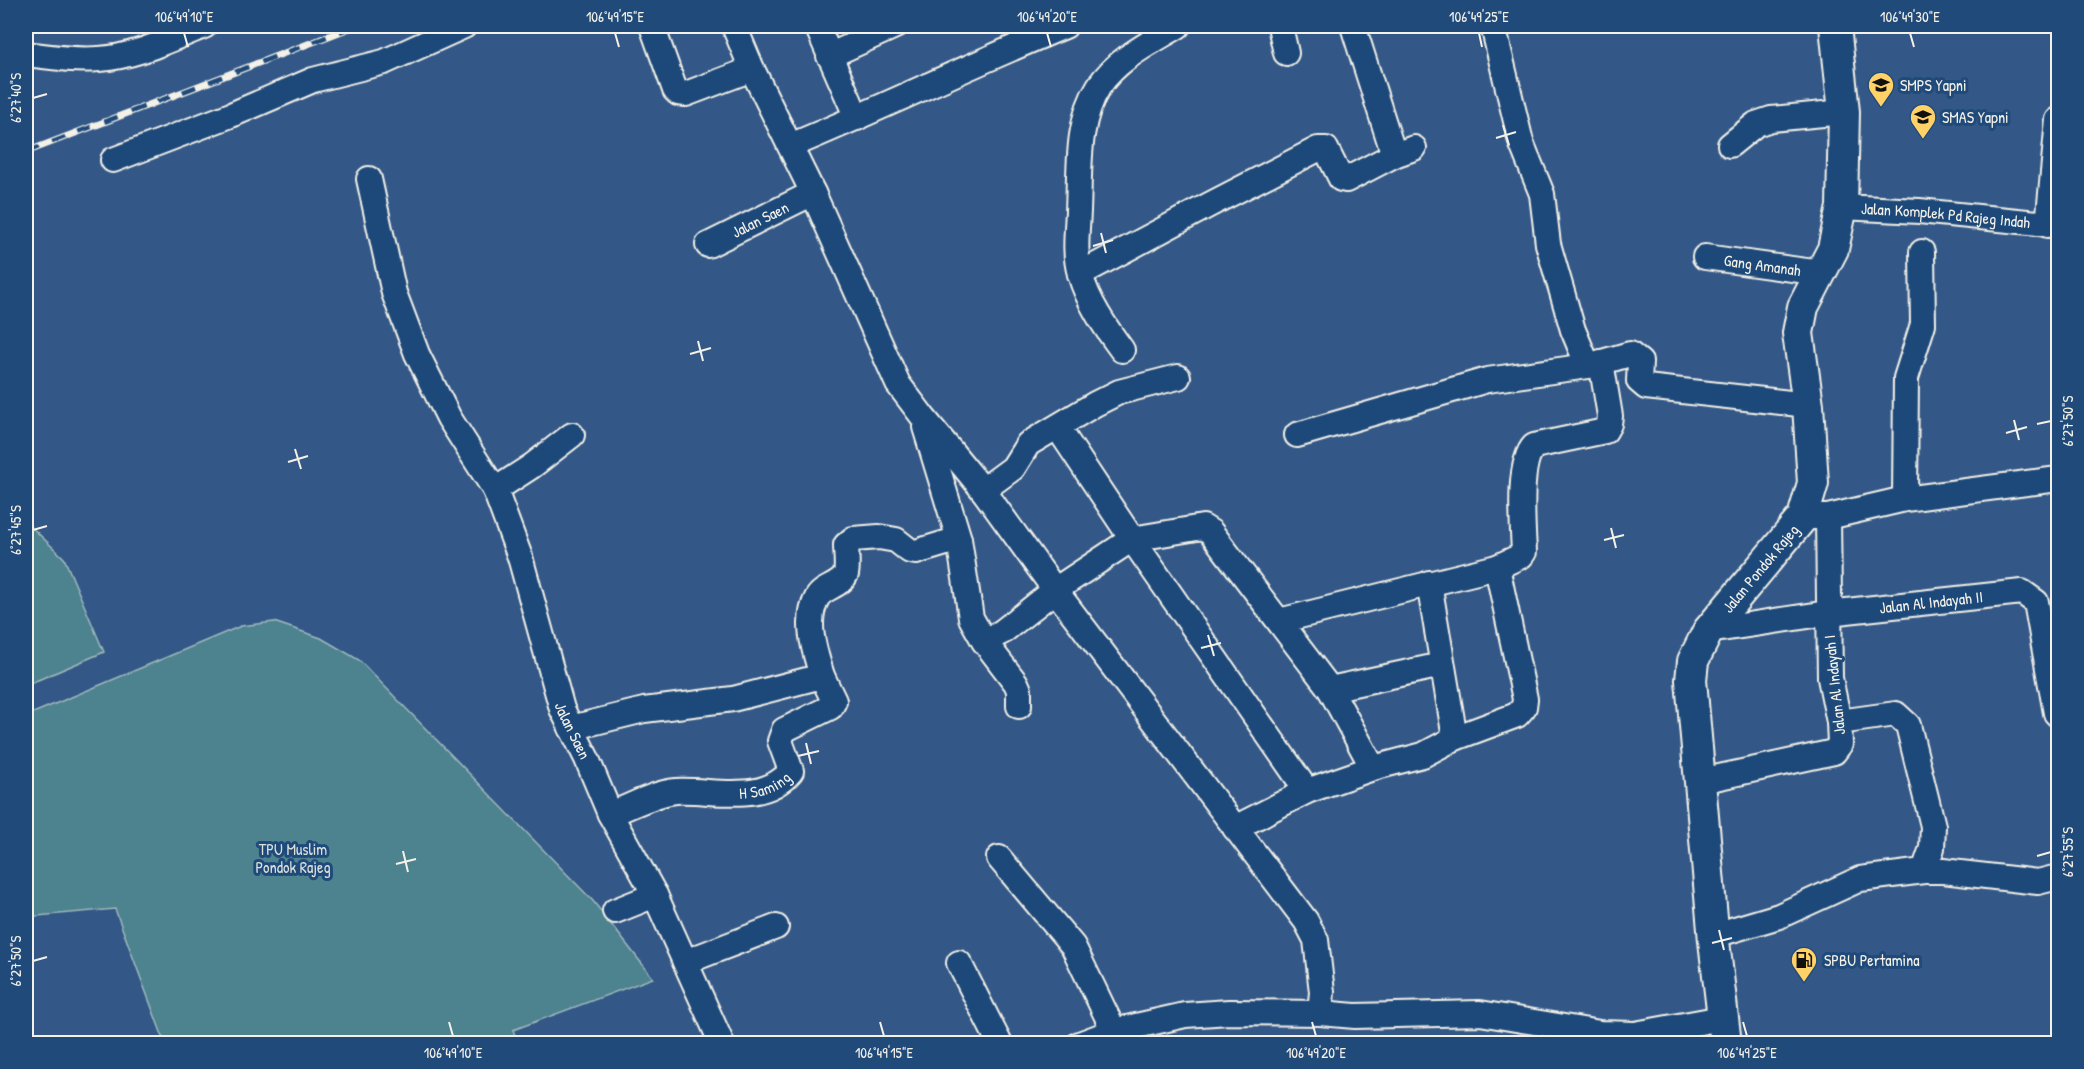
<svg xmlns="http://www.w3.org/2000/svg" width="2084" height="1069" font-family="'Patrick Hand',sans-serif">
<rect width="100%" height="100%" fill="#335888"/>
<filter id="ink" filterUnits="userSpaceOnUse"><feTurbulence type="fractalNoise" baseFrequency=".0167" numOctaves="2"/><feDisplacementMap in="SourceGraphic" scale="12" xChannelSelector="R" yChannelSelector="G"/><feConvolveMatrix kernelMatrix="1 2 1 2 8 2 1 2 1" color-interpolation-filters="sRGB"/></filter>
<g filter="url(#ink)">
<path fill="#4e828f" stroke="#a1babc" stroke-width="1.5" d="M26,522L64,558L104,652L26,685Z
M274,622L321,638L359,660L593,901L653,978L513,1030L518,1043H165L115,909L26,917V716L241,626Z"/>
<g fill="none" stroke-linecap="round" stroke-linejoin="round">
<g stroke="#f4f1e8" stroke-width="28">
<g id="minor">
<path d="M652,26L675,90L678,93L686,94L752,69L813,193L898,384L923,417L983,490L1055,590L1306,921L1316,940L1322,992L1320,1013"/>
<path d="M734,26L752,69"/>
<path d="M817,26L857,118"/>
<path d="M1280,26L1286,53"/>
<path d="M1353,26L1394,155"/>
<path d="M1493,26L1521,142L1542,194L1548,244L1573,330L1588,366"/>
<path d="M26,54C50,57 75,61 99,59C136,57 170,39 204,26"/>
<path d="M829,56L895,26"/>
<path d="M1730,145L1756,124L1771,119L1844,112"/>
<path d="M790,146C882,108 972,64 1065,26"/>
<path d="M113,160L231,115L313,80L384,62L464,26"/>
<path d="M369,179L394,293L417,354L449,418L495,490"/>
<path id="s1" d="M1842,207L1919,211L2058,225"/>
<path d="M2048,225L2058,120"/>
<path id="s2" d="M708,245L813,193"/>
<path id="s3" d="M1705,257L1821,273"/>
<path d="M1080,274L1209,205L1318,149H1326L1341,179L1346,180L1394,155L1414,148"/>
<path d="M1122,350C1105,327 1088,302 1080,274C1074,254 1077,232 1078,211C1080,170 1076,122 1099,86C1118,58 1150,43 1178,26"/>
<path d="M925,427L959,539L971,618L984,641L1002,632L1055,590L1132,539L1203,527L1211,532L1330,689L1373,768L1423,755L1455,738L1517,715L1524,707L1525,699L1497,567"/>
<path d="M1058,428L1132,539L1307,791"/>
<path id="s4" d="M572,435L532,466L495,490L520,557L562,709L587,759L610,814L655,895L722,1044"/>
<path d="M1297,435L1487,380L1588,366L1630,354L1640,362L1639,381L1646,387L1808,405"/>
<path d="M983,490L1013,468L1028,444L1095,404L1119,392L1178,377"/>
<path d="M1905,499L1906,378L1923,324L1922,252"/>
<path d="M1812,517H1828L1905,499L2058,479"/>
<path d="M1429,583L1455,738"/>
<path d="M1279,621L1497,567L1521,556L1524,552C1523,528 1517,463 1534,446L1605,431L1609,424L1610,416L1601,362"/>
<path id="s5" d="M1708,631L1828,613L2022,592L2036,602L2056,713L2058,715"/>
<path d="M984,641L1016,683L1019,690V706"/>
<path d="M1330,689L1442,665"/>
<path d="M571,728L644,710L733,699L822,676C815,652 804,622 817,598C823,587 841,586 846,574C848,566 846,553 846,545L853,539L879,537L896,540L910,551L916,552L959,539"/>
<path d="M1701,781L1834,752L1840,744L1839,722L1830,678L1828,517"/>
<path id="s6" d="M610,814C630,807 654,793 676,791C714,789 763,805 791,771L780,741L784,730L831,707L834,701L822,676"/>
<path d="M1235,828L1307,791L1373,768"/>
<path d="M999,858L1073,946L1114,1031"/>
<path d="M1924,871H1943L2038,882L2058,877"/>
<path d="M615,911L655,895"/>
<path d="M1715,935L1779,916L1860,879L1924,871L1932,848L1933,826L1908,725L1896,714L1839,722"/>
<path d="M685,962L776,927"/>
<path d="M959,963L1000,1044"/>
<path d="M1079,1044L1114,1031L1185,1015L1229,1012L1320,1013L1355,1016L1480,1013L1600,1033L1635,1034L1722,1018"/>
</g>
</g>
<g stroke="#f4f1e8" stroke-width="34">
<g id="major">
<path id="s7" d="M1726,1044L1714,941L1691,680L1693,661L1708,631L1803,517L1813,483L1808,405L1798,333L1803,307L1833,249L1842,207L1844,112L1835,26"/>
</g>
</g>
<use href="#minor" stroke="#1f4a7a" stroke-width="24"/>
<use href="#major" stroke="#1f4a7a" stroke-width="30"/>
<g stroke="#f4f1e8" stroke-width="7">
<path id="rail" d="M26,152L355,26"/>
</g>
<use href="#rail" stroke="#1f4a7a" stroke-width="4.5" stroke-dasharray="14" stroke-linecap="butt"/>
</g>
</g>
<path fill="none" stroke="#f4f1e8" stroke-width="2" d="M184,33L188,47M615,33L619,47M1047,33L1051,47M1479,33L1482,47M1910,33L1914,47M33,98L47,94M1503,125L1509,145M1496,138L1516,132M1101,233L1106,253M1093,246L1113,240M698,341L703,361M690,354L711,348M2014,420L2019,440M2037,424L2051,421M2006,433L2027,427M295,449L301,469M288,462L308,456M1611,528L1616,548M33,530L47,526M1604,540L1624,535M1208,635L1214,656M1201,648L1221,643M806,743L811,764M798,756L819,751M403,851L408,872M2037,856L2051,852M396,864L416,859M1719,930L1724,950M1712,943L1732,938M33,961L47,957M449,1022L453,1036M880,1022L884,1036M1312,1022L1316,1036M1743,1022L1747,1036"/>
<defs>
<g id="school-pin" transform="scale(1.35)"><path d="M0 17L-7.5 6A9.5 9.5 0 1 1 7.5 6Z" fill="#ffd166" stroke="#1f4a7a"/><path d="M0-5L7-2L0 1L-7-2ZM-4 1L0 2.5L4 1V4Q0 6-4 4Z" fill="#111"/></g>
<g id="fuel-pin" transform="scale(1.35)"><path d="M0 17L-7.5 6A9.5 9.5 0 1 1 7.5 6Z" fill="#ffd166" stroke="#1f4a7a"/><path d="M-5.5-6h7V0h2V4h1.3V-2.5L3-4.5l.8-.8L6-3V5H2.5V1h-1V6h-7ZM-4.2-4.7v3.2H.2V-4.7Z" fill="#111"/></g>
</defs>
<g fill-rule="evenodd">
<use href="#school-pin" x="1881" y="85"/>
<use href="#school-pin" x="1923" y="117"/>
<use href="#fuel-pin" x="1804" y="960"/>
</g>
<g text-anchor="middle" stroke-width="6" stroke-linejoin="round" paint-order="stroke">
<g font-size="16" fill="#f4f1e8" stroke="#1f4a7a" text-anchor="start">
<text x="1900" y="91">SMPS Yapni</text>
<text x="1942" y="123">SMAS Yapni</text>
<text x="1824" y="966">SPBU Pertamina</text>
</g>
<g font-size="16" fill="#f4f1e8" stroke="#1f4a7a">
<text dy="6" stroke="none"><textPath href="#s1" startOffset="104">Jalan Komplek Pd Rajeg Indah</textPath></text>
<text dy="6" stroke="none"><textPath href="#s2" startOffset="58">Jalan Saen</textPath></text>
<text dy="6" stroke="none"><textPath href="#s3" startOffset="58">Gang Amanah</textPath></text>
<text dy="6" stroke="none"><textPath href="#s7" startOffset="500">Jalan Pondok Rajeg</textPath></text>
<text dy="6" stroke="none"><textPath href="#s5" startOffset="225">Jalan Al Indayah II</textPath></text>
<text transform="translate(1834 685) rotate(-96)" y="6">Jalan Al Indayah I</text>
<text dy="6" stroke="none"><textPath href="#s4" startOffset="348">Jalan Saen</textPath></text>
<text dy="6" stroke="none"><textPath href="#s6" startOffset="160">H Saming</textPath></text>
</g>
<g font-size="16" fill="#dbe0db" stroke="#1f4a7a">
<text x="293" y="855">TPU Muslim<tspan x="293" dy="18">Pondok Rajeg</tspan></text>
</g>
</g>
<rect width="2084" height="1069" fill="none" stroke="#1f4a7a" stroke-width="66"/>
<rect x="33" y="33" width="2018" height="1003" fill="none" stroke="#f4f1e8" stroke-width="2"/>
<g font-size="15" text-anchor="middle" fill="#f4f1e8">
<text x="184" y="22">106°49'10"E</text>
<text x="615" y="22">106°49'15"E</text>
<text x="1047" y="22">106°49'20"E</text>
<text x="1479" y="22">106°49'25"E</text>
<text x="1910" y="22">106°49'30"E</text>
<text transform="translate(16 98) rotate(-90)" y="5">6°27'40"S</text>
<text transform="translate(2068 421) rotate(-90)" y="5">6°27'50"S</text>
<text transform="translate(16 530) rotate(-90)" y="5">6°27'45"S</text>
<text transform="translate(2068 852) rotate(-90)" y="5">6°27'55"S</text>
<text transform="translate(16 961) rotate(-90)" y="5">6°27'50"S</text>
<text x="453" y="1058">106°49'10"E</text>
<text x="884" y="1058">106°49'15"E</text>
<text x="1316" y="1058">106°49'20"E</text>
<text x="1747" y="1058">106°49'25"E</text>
</g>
</svg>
